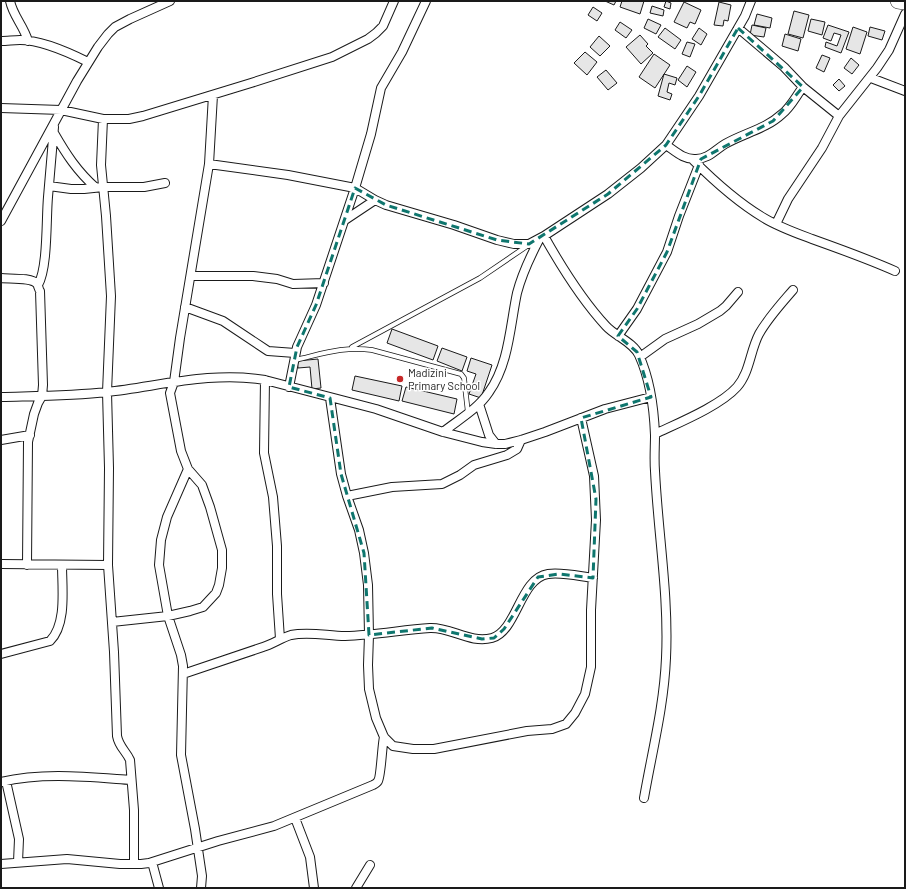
<svg xmlns="http://www.w3.org/2000/svg" width="906" height="889" font-family="Barlow,sans-serif">
<rect width="100%" height="100%" fill="#fff"/>
<path fill="#e6e6e6" stroke="#1a1a1a" d="M605,1H616L614,5Z
M622,1H644L640,14L620,7Z
M666,1L671,3L670,9L664,7Z
M684,2L701,10L695,24L690,22L687,28L674,22Z
M719,2L731,5L728,21L724,20L723,26L714,25Z
M652,6L664,10L663,16L650,13Z
M593,7L602,13L597,21L588,15Z
M794,11L809,15L803,38L788,34Z
M757,14L772,18L770,28L754,25Z
M648,19L661,25L656,34L644,28Z
M811,19L825,22L822,35L808,31Z
M620,22L632,30L626,38L615,30Z
M752,25L766,28L764,37L750,35Z
M828,25L849,32L841,53L825,47L826,42L837,46L841,35L834,33L831,41L823,38Z
M853,27L867,32L860,54L846,49Z
M870,27L885,31L882,40L868,36Z
M665,28L681,40L675,49L658,37Z
M699,28L707,34L701,45L692,39Z
M785,34L801,39L798,51L782,46Z
M640,35L648,44L646,46L653,53L641,64L626,47Z
M599,36L610,46L600,56L590,47Z
M687,42L695,44L690,57L682,54Z
M585,52L597,62L587,75L574,63Z
M654,54L670,65L655,88L639,77Z
M822,55L830,58L824,72L816,68Z
M851,58L859,65L852,74L844,68Z
M687,66L696,72L687,87L678,80Z
M606,70L617,83L608,90L597,77Z
M664,74L677,78L675,85L669,83L667,92L672,94L670,100L658,96Z
M839,79L845,86L839,91L833,85Z
M392,329L438,346L433,360L387,343Z
M442,348L467,357L462,371L437,361Z
M471,358L492,365L481,398L469,394L476,374L467,371Z
M318,359L321,388L312,389L310,367L298,368L297,361Z
M355,376L402,386L399,401L352,390Z
M406,387L457,399L454,414L402,401Z"/>
<g fill="none" stroke-linecap="round" stroke-linejoin="round">
<g stroke="#1a1a1a" stroke-width="5.5">
<path id="lane" d="M352,347L480,278L527,246
M295,360C322,354 344,346 372,350L461,374L464,378L468,413"/>
</g>
<g stroke="#1a1a1a" stroke-width="10">
<path id="street" d="M10,1C13,16 24,26 28,41
M738,28L784,67L803,87L839,116
M1,41C7,41 14,40 20,40C41,40 70,53 88,62
M871,78L905,91
M1,108L61,110L103,119H129L143,116L251,83L332,57L368,39L376,33L383,26L394,1
M103,119L101,165L106,216L111,296L107,392L109,468L108,565L114,652L117,736C119,747 126,751 130,760L134,810V864
M54,133C66,154 77,171 96,188
M666,145C675,151 684,160 696,159C708,159 715,150 725,144C744,133 766,129 782,114C791,107 796,96 803,87
M693,160C715,182 737,202 764,218C779,227 796,233 812,239C840,249 868,259 895,271
M209,164L288,175L355,188L375,200L386,205L454,225L497,240L514,244H529L544,236L608,194L641,168L666,145L699,96L745,16L751,1
M49,186L71,189H84L103,187H144L165,183
M345,220L375,200
M1,221L77,81L98,47L108,34L115,27L130,19L170,1
M776,224L788,199L822,148L839,116L877,68L889,50L905,14
M544,236C562,268 581,299 606,326C615,336 633,342 639,355C650,379 654,409 655,435C655,447 654,459 655,471C658,533 669,596 666,658C664,706 652,752 644,798
M191,276H253L277,279L293,284L324,283
M1,278C9,279 32,277 37,284C38,285 39,290 40,291L43,385L42,396L38,403L34,414L28,442L27,565
M38,285C48,268 46,219 48,197C50,174 52,151 54,127
M185,307L223,321L268,351L295,353
M618,336L637,309L667,252L679,216L699,165
M640,357L665,339L698,324L720,311L726,306L738,292
M265,380L264,453L273,497L277,546V594L280,639
M289,387L297,347L316,305L355,188L371,134L381,88L402,52L426,1
M1,397C36,396 72,396 107,392C160,386 212,371 265,380L376,409L443,432L482,442L496,444H505L521,440L545,432L605,409L651,397
M330,398L341,474L347,496L359,530L364,553L368,585L369,635L368,665L369,689L376,718L384,737L393,746L413,749H434L527,731L552,729L566,724L575,713L585,694L591,667V610L596,520L594,476L581,418
M479,404L489,435L496,444
M443,432C458,420 478,409 489,392C509,364 510,326 517,293C522,274 530,257 539,240
M655,434C678,423 720,406 737,387C750,372 750,351 759,334C768,318 781,304 793,290
M1,440L30,435
M188,469L167,517L161,540L159,565L168,616L181,655L183,666L181,755L195,829L202,876L201,888
M347,496L392,487L442,484L460,475L474,465L507,455L517,449L521,440
M1,564L108,565
M112,622L168,616L190,611L203,607L216,593L219,585L222,568V550L210,507L202,485L188,469L181,451L170,393L174,382L180,338L209,164L213,95
M1,654L50,641C67,624 62,588 62,565
M183,674C210,665 237,656 263,647C273,644 281,638 291,635C309,631 328,636 345,636C374,635 402,630 430,628C451,627 470,644 492,638C517,631 520,578 548,574C562,572 578,576 593,578
M6,781L19,839L18,862
M1,782C43,772 88,777 131,780
M295,818L310,857L314,888
M152,862L159,888
M1,864L67,859L120,864H141L149,863L218,841L274,826L373,785C375,784 377,783 378,781C381,777 382,745 384,737
M356,888L370,865"/>
</g>
<g stroke="#1a1a1a" stroke-width="16">
<path id="highway" d="M898,1L905,2"/>
</g>
<use href="#lane" stroke="#fff" stroke-width="4"/>
<use href="#street" stroke="#fff" stroke-width="8"/>
<use href="#highway" stroke="#fff" stroke-width="15"/>
</g>
<path fill="none" stroke="#0f766e" stroke-width="3" stroke-dasharray="8 5" stroke-linejoin="round" d="M738,28L803,87L773,121L701,159L667,252L637,309L618,336L637,352L651,397L581,418L596,499L593,578L559,574L538,577L504,629L494,638L482,639L432,628L369,635L364,553L341,474L330,398L289,387L297,347L316,305L355,188L386,205L497,240L529,244L608,194L666,145L699,96Z"/>
<circle fill="#c62828" stroke="#fff" stroke-width="1.5" cx="400" cy="379" r="4"/>
<g text-anchor="middle" stroke-width="3" stroke-linejoin="round" paint-order="stroke">
<g font-size="11" fill="#1a1a1a" stroke="#fff" text-anchor="start">
<text x="408" y="377">Madizini<tspan x="408" dy="13">Primary School</tspan></text>
</g>
</g>
<rect width="906" height="889" fill="none" stroke="#1a1a1a" stroke-width="4"/>
</svg>
